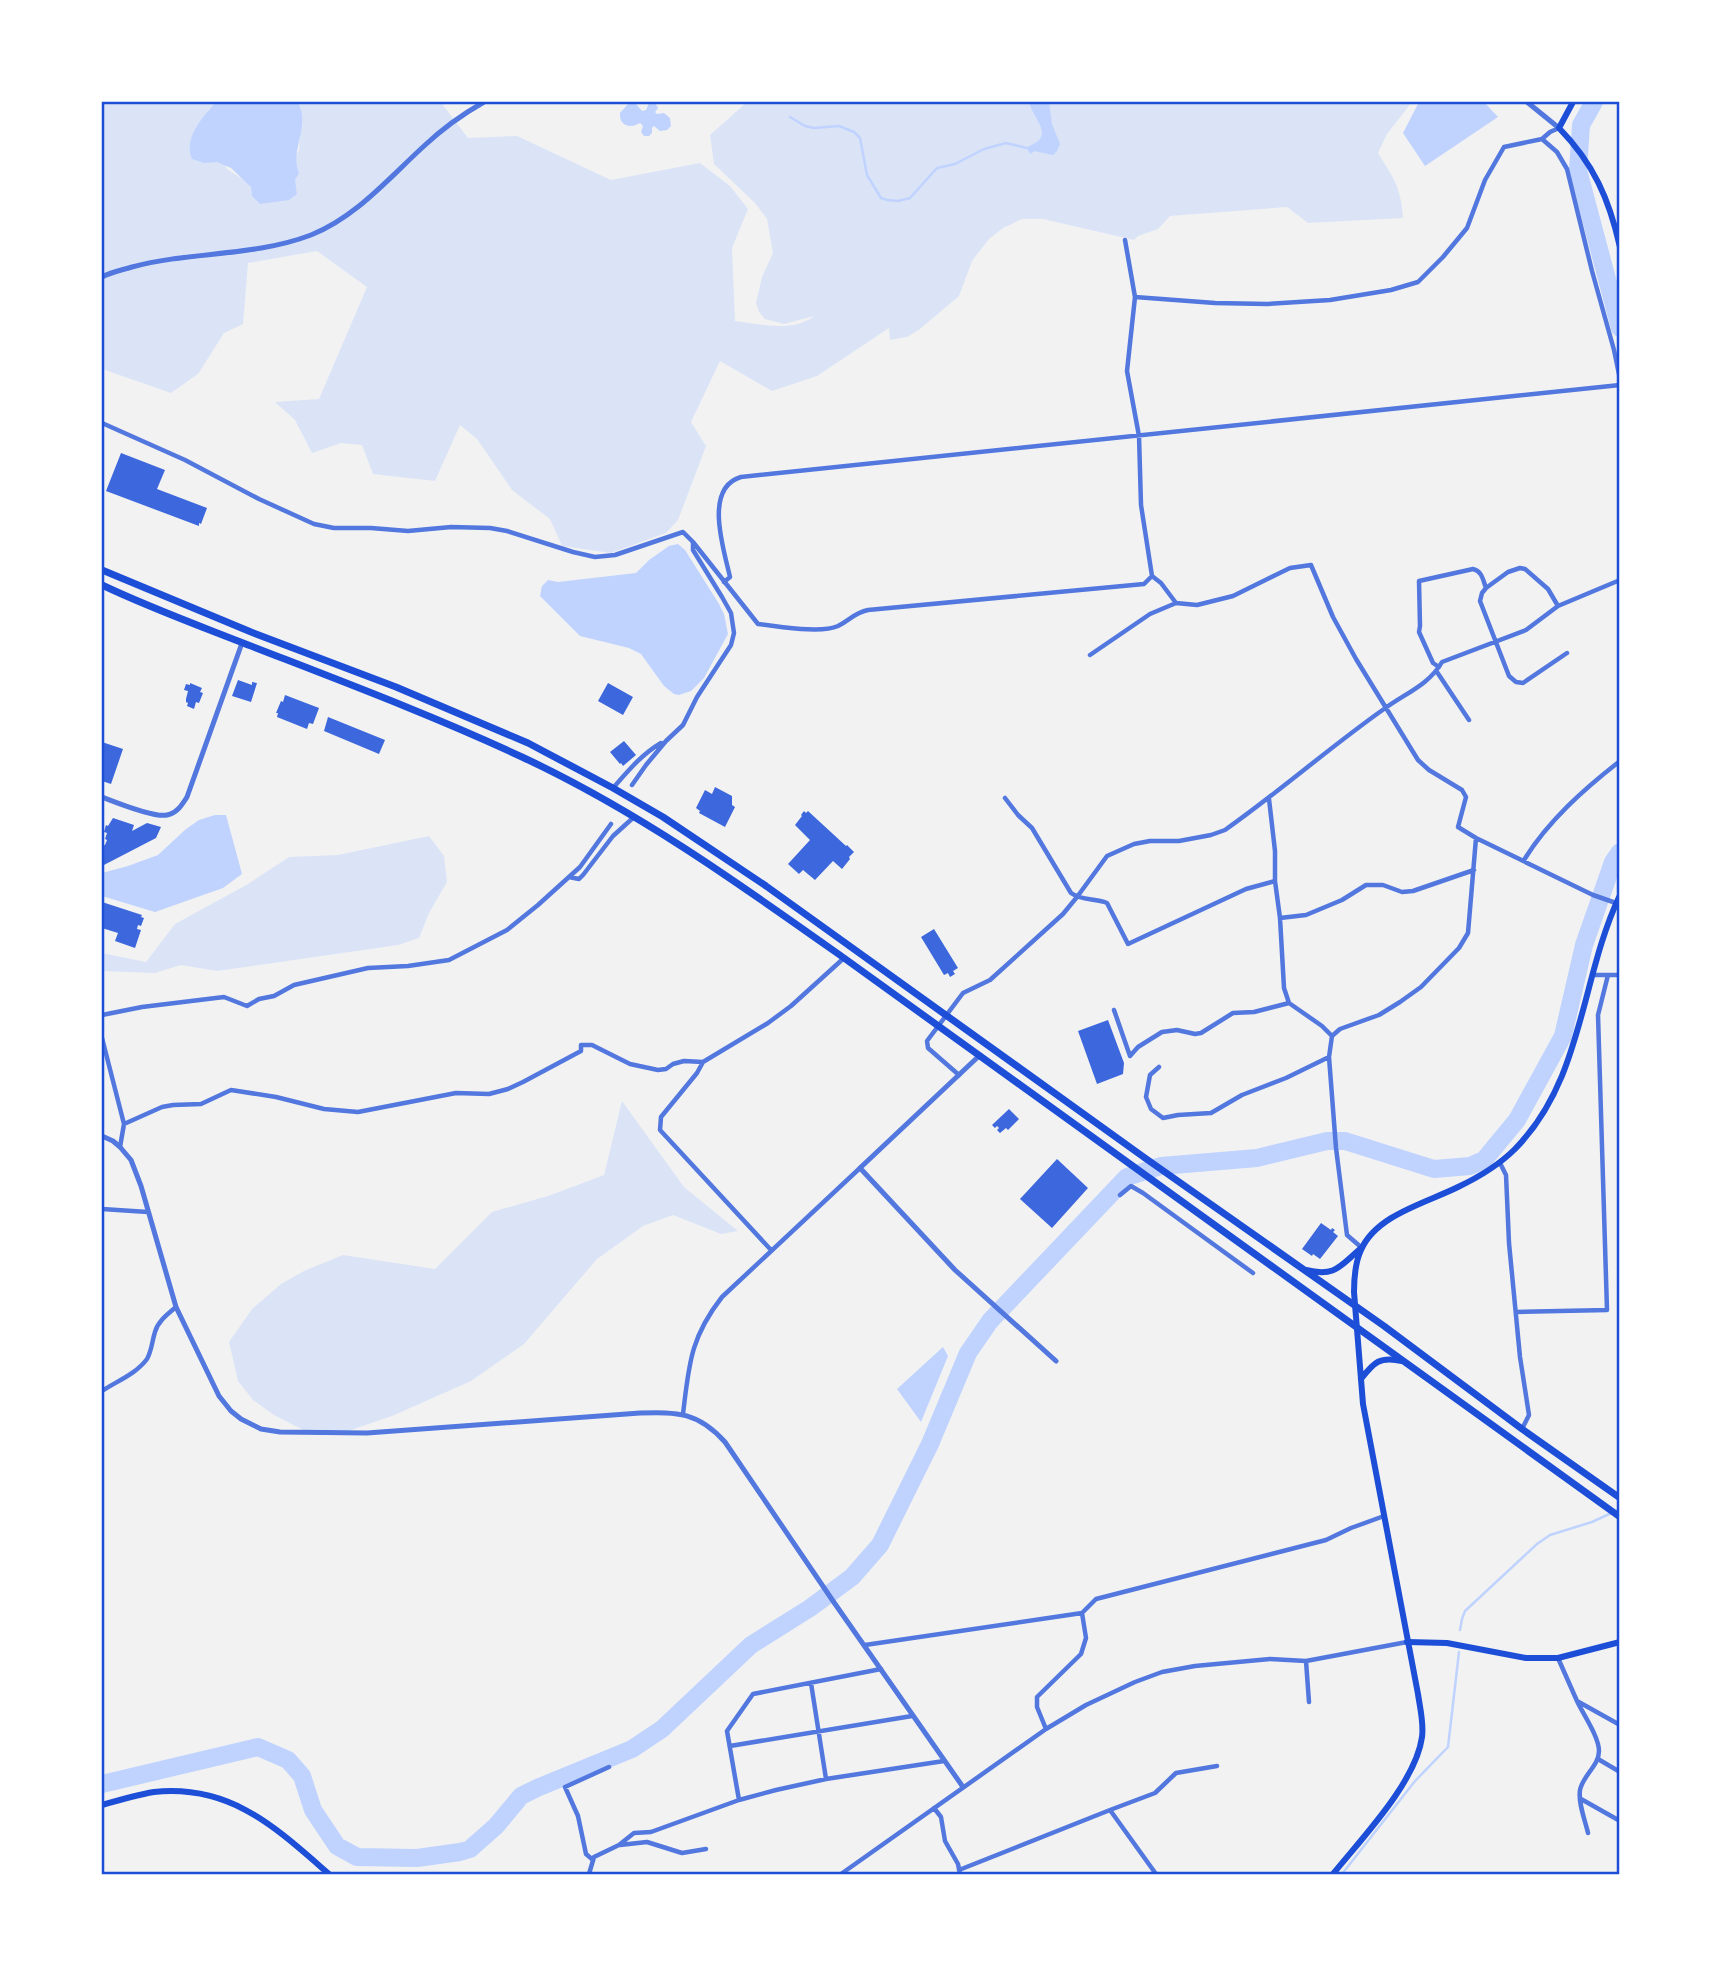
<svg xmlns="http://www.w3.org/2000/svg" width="1721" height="1976" font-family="Barlow,sans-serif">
<rect width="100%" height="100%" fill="#f2f2f2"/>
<path fill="#dbe4f7" d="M102,102H216L208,111L213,144L227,169L277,201L297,193L294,180L296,168L295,159L299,150L301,108L298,102H448L443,105L468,138L517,136L611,180L700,163L730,186L748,209L732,248L735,321C760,324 793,333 814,316L784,324L765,319L759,312L756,303L762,277L773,253L767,219L755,203L714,164L710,135L747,102H1412L1387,134L1378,153C1394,179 1401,187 1403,218L1308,223L1287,207L1170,216L1158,229L1138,236L1134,240L1043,219H1022L1003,228L989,239L972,261L959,296L920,329L907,337L890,340L889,328L817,376L772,391L720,361L691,422L706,446L678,520L666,533L611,553L562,546L550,519L512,490L477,439L460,425L435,481L373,474L362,445L341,443L312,453L295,420L275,402L319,399L367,287L317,251L248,263L243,324L224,333L198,374L171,393L102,369Z
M429,836L444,856L447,882L429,913L419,938L398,945L217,971L181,965L155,973L102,971V953L146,962L175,924L248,884L289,857L338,855Z
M622,1101L684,1187L738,1231L721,1234L673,1215L643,1226L597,1259L524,1344L471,1381L392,1416L342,1433L313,1435L274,1415L253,1400L238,1381L229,1342L252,1309L281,1284L304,1271L343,1255L435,1269L492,1212L551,1195L604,1175Z"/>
<path fill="#bfd3fe" d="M216,102H298C311,126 289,152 299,173L295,180L297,194L289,200L260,204L252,196L251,187L231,168L217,162L204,163L192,159C183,138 203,117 216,102Z
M1029,102H1049L1052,124L1060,144L1057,151L1053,155L1034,151L1031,154L1028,151L1029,146C1056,136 1033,119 1029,102Z
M1419,102H1484L1498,117L1425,166L1403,133Z
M649,103H655L658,108L655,112L657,114L664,113L670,118L671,126L667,130L660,131L654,126L652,128V133L649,136H644L641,132L643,126L640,123C630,129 619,126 620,113L628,104H636L642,111L646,110Z
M678,544L685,550L719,604L724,614L728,634L704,678L691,691L679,695L674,694L664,686L641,654L629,648L580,636L540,596L542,586L548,580L558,582L636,573L649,560L669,546Z
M215,815H226L242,874L223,888L155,912L102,896V873L128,866L158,855L186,829L199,820Z
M943,1347L948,1356L921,1422L897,1389Z"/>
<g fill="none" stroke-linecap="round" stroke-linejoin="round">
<path stroke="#bfd3fe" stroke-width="2.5" d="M790,117L805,126L814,128L839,126L854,132L860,138L867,175L881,198L887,200L898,201L910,198L937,168L955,164L984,149L1006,143L1031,149
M1460,1630L1462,1619L1465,1611L1537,1544L1550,1535L1592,1522L1620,1509
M1342,1874L1415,1781L1448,1747L1459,1652"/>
<path stroke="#bfd3fe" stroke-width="18" d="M1594,102L1581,125L1578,170L1620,328
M102,1784L258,1747L288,1760L302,1776L313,1810L337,1846L357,1857L417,1858L460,1852L470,1849L496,1826L521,1796L537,1788L632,1749L662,1729L751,1645L810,1608L852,1577L880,1545L930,1444L968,1353L990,1321L1127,1177L1161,1166L1257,1158L1327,1141H1345L1434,1169L1470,1166L1484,1160L1517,1120L1563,1036L1584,945L1613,862L1620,852"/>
</g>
<path fill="#3d67dc" d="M121,453L165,470L157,489L207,508L201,524L199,523V526L106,491Z
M238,680L252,685V682L257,683L251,702L232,696Z
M190,683L202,688L200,692L203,693L199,703L196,702L194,709L187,706L188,703L186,702V699L188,691L184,690L186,684L190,685Z
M608,683L633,697L623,715L598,701Z
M285,695L319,708L313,724L309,723L307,729L277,717L278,713H276L281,701L283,702Z
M328,717L385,740L379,754L324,731Z
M624,741L636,755L623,766L621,763L620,764L610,752Z
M102,742L123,749L111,784L102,781Z
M715,787L732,796V805L735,807L725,827L699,813L700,811L696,808L705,790L712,794Z
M804,811L806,813L808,811L846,846L847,845L854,852L849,857L850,859L842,869L833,861L815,880L803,870L799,874L788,864L810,840L795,825L802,816L801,815Z
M113,818L134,825L132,831L147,823L161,827L156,838L102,866V846L105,845L107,840L105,839L107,833L104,832L106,825L108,826Z
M102,902L142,915L141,917L144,918L141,926L138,925L137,929L141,930L135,948L115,941L118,933L102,928Z
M934,929L958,968L953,971L955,974L950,977L948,973L944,975L921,937Z
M1108,1020L1124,1063L1123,1074L1097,1084L1078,1031Z
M1009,1109L1019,1119L1008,1130L1006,1128L1000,1133L997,1130L999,1128L997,1126L995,1128L992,1125Z
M1057,1159L1088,1188L1052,1228L1020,1199Z
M1321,1223L1331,1230L1332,1228L1335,1230L1333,1232L1338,1236L1320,1259L1313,1254L1312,1256L1302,1249Z"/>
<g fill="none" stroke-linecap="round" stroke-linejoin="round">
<path stroke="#5277de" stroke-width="4.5" d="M1542,139L1557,152L1567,169L1592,271L1614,350L1620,379
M1125,240L1135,297L1127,371L1139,436L1141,505L1152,576L1161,583L1176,603
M1135,297L1215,303L1267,304L1330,300L1391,290L1418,282L1443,257L1467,228L1485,180L1504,147L1542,139L1550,132L1559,128
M102,423L185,460L259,499L314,524L334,528H371L408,531L451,527L490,528L507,531L573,552L595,557L615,555L683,532L693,542L758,624C778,626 820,634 838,626C850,620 854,613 868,610L1144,584L1152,576
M724,582L730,577C724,550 703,488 741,477L1620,385
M1558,606L1548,589L1525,569L1520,568L1508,572L1486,588L1482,593L1480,601L1509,676L1516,682L1523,683L1567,653
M1090,655L1150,614L1176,603L1197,605L1233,596L1290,568L1311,565L1333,617L1356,659L1418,760L1429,770L1462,790L1466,797L1458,827L1476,838L1593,895L1616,903
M1439,667L1433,663L1419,632L1420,626L1419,581L1473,569C1482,571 1483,580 1486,588
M1437,672L1469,720
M632,785L646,765L666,741L683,725L697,697L731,645L734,633L731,613L722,597L693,550V543
M613,788C628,771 642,754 661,743
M1005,798L1018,815L1032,828L1071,893C1082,901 1094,898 1107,903L1128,944L1246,889L1275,881
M1269,799L1275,851V881L1280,918L1284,988L1289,1003L1322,1026L1332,1036
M1524,860C1548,821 1584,789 1620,761
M569,877L579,879L583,875L613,836L634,817
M1280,918L1306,915L1342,900L1366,885H1383L1402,892L1413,891L1474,870
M1593,975H1620
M1114,1010L1130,1056L1138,1047L1162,1032L1177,1030L1195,1034L1201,1033L1233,1013L1254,1012L1289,1003
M102,1015L142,1007L224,997L247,1006L259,999L274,996L294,985L368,968L408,966L449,960L507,930L538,905L580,867L611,824
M102,1038L124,1124L120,1147
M1159,1067L1150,1075L1146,1097L1151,1109L1163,1118L1178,1115L1211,1113L1242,1095L1286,1078L1329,1057
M959,1075L928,1048L927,1041L963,993L990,980L1063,914L1077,897L1107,856L1134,844L1150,841H1179L1211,835L1225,830C1279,792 1330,747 1384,709C1404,694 1429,685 1442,662L1526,630L1558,606L1620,580
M124,1124L162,1107L173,1105L201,1104L231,1090L276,1097L324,1109L358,1112L456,1093L489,1094L508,1089L523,1082L581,1051V1045H592L630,1064L658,1070L666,1069L673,1064L684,1061L703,1062
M1500,1163L1506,1175L1509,1243L1520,1357L1529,1415L1522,1429
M1120,1195L1131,1186L1143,1193L1253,1273
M102,1209L148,1212
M1362,1248L1347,1235L1336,1148L1329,1057L1332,1036L1340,1029L1379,1015L1400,1002L1421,987L1459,948L1468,933L1476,838
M771,1250L660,1130L661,1117L697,1073L703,1062L768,1023L791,1006L844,958
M1516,1312L1607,1310L1598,1015L1608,975
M102,1391C117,1381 136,1374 147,1359C152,1350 152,1341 155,1332C158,1321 168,1314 176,1307
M683,1414C689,1365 690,1338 722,1297L860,1168
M865,1645L1082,1613L1096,1599L1326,1540L1351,1528L1384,1516
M1558,1658L1577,1701L1620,1725
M1306,1661L1309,1702
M811,1683L826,1779
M1577,1701C1583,1714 1599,1737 1599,1751C1599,1766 1583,1775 1580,1790C1578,1803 1585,1820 1588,1833
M1046,1729L1037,1707V1697L1081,1654L1086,1638L1082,1613
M730,1746L912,1716
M1598,1759L1620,1772
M1581,1799L1620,1821
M739,1800L727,1731L753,1694L881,1669
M934,1808L941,1817L945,1841L958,1864L960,1874
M1110,1810L1155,1793L1176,1773L1217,1766
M620,1845L647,1842L682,1853L706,1849
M593,1860L586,1854L578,1816L565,1787L609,1767
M959,1870L1110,1810L1156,1874
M589,1874L594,1857L619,1845L634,1833L651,1832L739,1800L776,1790L826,1779L944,1761
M841,1874L1046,1729L1086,1705L1135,1682L1162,1672L1195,1666L1270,1659L1306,1661L1407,1642"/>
<path stroke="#5277de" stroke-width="5" d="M1527,102L1559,128
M102,277C111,272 122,270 132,267C191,251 253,257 311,235C356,217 388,179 424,146C441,130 463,114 484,102
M102,797C115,802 154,818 167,815C177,813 182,805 187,797L242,643
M980,1055L860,1168L955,1270L1056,1361
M102,1136L113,1141L120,1147L131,1160L141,1186L176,1307L219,1396L231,1411L241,1419L261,1429L280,1432L367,1433L640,1413C678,1412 698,1412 725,1442L833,1601L963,1787"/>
<path stroke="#1d4ed8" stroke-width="6" d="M1407,1642L1447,1643L1526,1658H1558L1620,1642
M102,1805C119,1800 136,1795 154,1792C231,1784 276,1828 329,1874"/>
<path stroke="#1d4ed8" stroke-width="6" d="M1573,102L1559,128C1594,164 1609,199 1620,247
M1306,1270C1335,1277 1339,1267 1360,1249
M1361,1379C1374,1362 1380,1356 1402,1361
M1333,1874C1362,1838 1416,1782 1422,1737C1424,1723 1420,1708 1418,1694L1363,1404L1354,1292C1354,1278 1355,1263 1361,1250C1376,1215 1426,1203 1458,1187C1479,1177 1498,1166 1515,1149C1584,1079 1580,979 1620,895"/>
<path stroke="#1d4ed8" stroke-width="7" d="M102,570L251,632L396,687L528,743L613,788L663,817L766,886L1145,1158L1384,1326L1522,1429L1620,1498
M102,585C146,606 192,623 238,641C333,678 430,714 522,757C638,811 741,885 844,958L1620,1517"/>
</g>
<rect width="1721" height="1976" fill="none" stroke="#ffffff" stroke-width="206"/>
<rect x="103" y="103" width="1515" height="1770" fill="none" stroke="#1d4ed8" stroke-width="2.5"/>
</svg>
